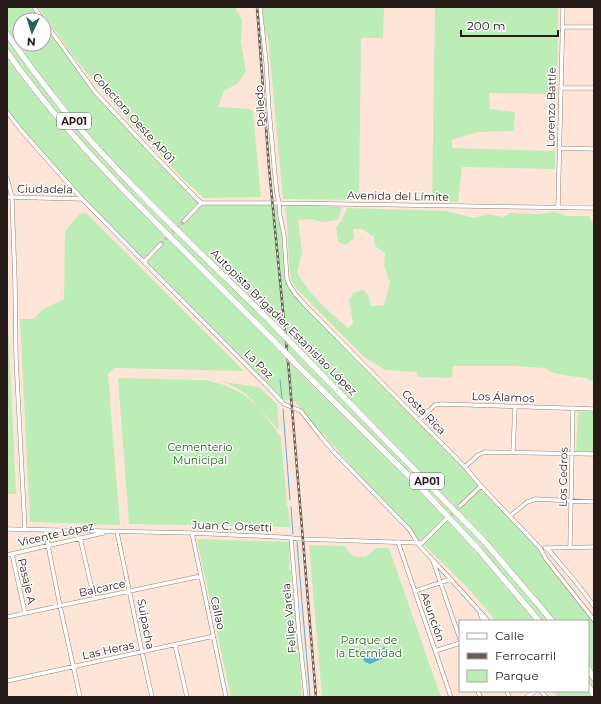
<svg xmlns="http://www.w3.org/2000/svg" width="601" height="704" font-family="Montserrat,sans-serif">
<rect width="100%" height="100%" fill="#fee5d8"/>
<path fill="#bdedb7" d="M7,7H34L43,20H20V44H44V21L95,92L201,203H279L287,279L291,289L465,467L540,548L594,620V697H557L553,691H588V621H496L467,587L422,543H418L294,401L283,400L272,391L82,199L7,112Z
M38,7H236L237,11L242,20L241,42L246,72L237,84L224,91L218,107L250,109L253,111L261,197L204,198L183,179L118,110L119,105L115,106L67,49V47Z
M262,7H384L383,38H361L359,200L283,199L268,37L265,32Z
M435,7H558L557,94L489,93L490,109L515,112L514,131L478,132L451,140L453,148L555,151V169L462,167L458,202L432,201Z
M291,205L342,207L338,220L321,222L312,219L298,220L302,252L297,273L307,288L324,307L348,328L353,323L349,300L354,292L363,290L369,296L371,306L384,305L390,282L384,266L385,253L375,246L374,237L362,229H353L354,238L346,245L338,242L336,227L342,220L347,208L446,211L474,218L488,214L504,217L510,213L539,214L554,212L568,216H589L594,225V382L585,378L563,375L551,372L544,368L513,366H453L452,378L418,377L416,372L385,370L363,356L297,289L291,280L289,263L287,224L285,208Z
M86,213L244,371L114,368L108,374L120,525L30,522L20,319H34L43,309L64,299L65,231L80,214Z
M7,318L8,321L16,494H7Z
M118,378L205,380L224,385L243,394L258,406C252,399 242,390 232,386C228,383 222,382 216,381L258,387H259L277,404L279,430L258,407L267,418L281,437L287,506H288L290,527L129,524Z
M578,411L594,412V452L576,451Z
M199,539L290,542L289,570H291L293,599H295L302,697H231L197,540Z
M309,545L345,546C354,561 365,561 375,548H389L441,697H322Z"/>
<path fill="#53b0d3" d="M384,647L388,648L391,653L389,656V658L381,659L370,664L365,662L363,659L364,652H366L368,653V656H374L376,658C380,656 382,653 382,649Z"/>
<g fill="none" stroke-linecap="round" stroke-linejoin="round">
<path stroke="#53b0d3" stroke-width="1" d="M280,380L282,398
M283,409L290,500
M291,507L293,534
M297,542L310,697"/>
<path stroke="#d3bdb1" stroke-width="3.5" stroke-dasharray="3.5 2" stroke-linecap="butt" d="M161,244L184,221
M447,519L460,506"/>
<g stroke="#9c8072" stroke-width="4.5">
<path id="minor" d="M34,7L43,20
M260,7L266,62L269,110L275,176L277,194L279,203L280,216L284,235L287,279C290,289 297,296 304,304L465,467L481,486L540,548L546,559L594,620
M44,21L95,92L156,157L201,203
M562,27H594
M561,88H594
M7,112L20,129L82,199L144,262L272,391L284,404L301,411L322,438L333,451L409,529C413,534 415,540 419,545C442,570 466,595 488,621
M559,148L594,149
M7,178L12,197L15,282L16,358L25,530
M7,197L82,199
M201,203H279L594,208
M558,208L563,7
M184,221L201,203
M144,262L161,244
M419,420L435,405L441,404L594,409
M513,452L515,406
M465,467L478,455L485,452L594,454
M460,506L481,486
M510,516L527,502L536,499L594,502
M7,529L192,533L279,537L302,539L418,543H422L446,519
M45,530L60,606L80,697
M117,532L142,652L152,697
M192,533L226,697
M80,538L94,598
M291,538L299,634L306,697
M398,542L451,697
M570,547L573,408
M545,548L594,547
M547,548L575,581L594,606
M12,554L25,613
M7,555L103,533
M433,561L460,639
M415,591L451,579
M480,613L483,621
M7,617L201,576
M175,645L187,697
M435,651L460,643
M7,681L214,636
M478,691L480,697
M507,691L509,697
M541,691L546,697
M527,697L535,691"/>
</g>
<g stroke="#9c8072" stroke-width="6">
<path id="highway" d="M7,34C25,60 44,85 64,110C127,185 200,252 270,321
M7,52C54,119 111,178 169,236C205,272 240,307 276,343
M295,347L485,542L538,604L552,621
M295,363L423,490L479,550L539,621
M588,669L594,678
M588,686L594,695"/>
</g>
<use href="#minor" stroke="#fff" stroke-width="3.5"/>
<use href="#highway" stroke="#fff" stroke-width="5.5"/>
<g stroke="#6a5b53" stroke-width="2.5">
<path id="rail" d="M257,7L269,168L289,372L316,697"/>
</g>
<use href="#rail" stroke="#fff" stroke-width="1" stroke-dasharray="3" stroke-linecap="butt"/>
<g stroke="#9c8072" stroke-width="6" stroke-linecap="butt">
<path id="highway-bridge" d="M270,321L295,347
M276,343L295,363"/>
</g>
<use href="#highway-bridge" stroke="#fff" stroke-width="5.5"/>
</g>
<g text-anchor="middle" stroke-width="3" stroke-linejoin="round" paint-order="stroke">
<g fill="#fff" stroke="#68605d" stroke-width="1">
<rect x="57" y="113" width="34" height="16" rx="3"/>
<rect x="410" y="473" width="34" height="16" rx="3"/>
</g>
<g font-size="10" font-weight="bold" fill="#271c17">
<text x="74" y="125">AP01</text>
<text x="427" y="485">AP01</text>
</g>
<g font-size="11" fill="#271c17" stroke="#fff">
<text transform="translate(260 106) rotate(-94)" y="4">Polledo</text>
<text transform="translate(551 107) rotate(-89)" y="4">Lorenzo Battle</text>
<text transform="translate(134 118) rotate(48)" y="4">Colectora Oeste AP01</text>
<text transform="translate(45 189) rotate(1)" y="4">Ciudadela</text>
<text transform="translate(398 196) rotate(1)" y="4">Avenida del Límite</text>
<text transform="translate(284 322) rotate(45)" y="4">Autopista Brigadier Estanislao López</text>
<text transform="translate(259 364) rotate(45)" y="4">La Paz</text>
<text transform="translate(503 397) rotate(2)" y="4">Los Álamos</text>
<text transform="translate(424 412) rotate(46)" y="4">Costa Rica</text>
<text transform="translate(563 477) rotate(-89)" y="4">Los Cedros</text>
<text transform="translate(232 526) rotate(2)" y="4">Juan C. Orsetti</text>
<text transform="translate(56 534) rotate(-13)" y="4">Vicente López</text>
<text transform="translate(27 581) rotate(77)" y="4">Pasaje A</text>
<text transform="translate(102 588) rotate(-12)" y="4">Balcarce</text>
<text transform="translate(218 613) rotate(78)" y="4">Callao</text>
<text transform="translate(433 617) rotate(71)" y="4">Asunción</text>
<text transform="translate(289 618) rotate(-95)" y="4">Felipe Varela</text>
<text transform="translate(146 624) rotate(79)" y="4">Suipacha</text>
<text transform="translate(108 650) rotate(-12)" y="4">Las Heras</text>
</g>
<g font-size="11" fill="#216718" stroke="#fff">
<text x="200" y="451">Cementerio<tspan x="200" dy="13">Municipal</tspan></text>
<text x="369" y="644">Parque de<tspan x="369" dy="13">la Eternidad</tspan></text>
</g>
</g>
<rect width="601" height="704" fill="none" stroke="#271c17" stroke-width="16"/>
<rect x="459" y="620" width="130" height="72" fill="#ffffff" stroke="#a9a4a2"/>
<rect x="467" y="633" width="20" height="6" fill="#ffffff" stroke="#a9a4a2"/>
<text x="495" y="640" font-size="12" fill="#271c17">Calle</text>
<rect x="467" y="653" width="20" height="6" fill="#6a5b53" stroke="#a9a4a2"/>
<text x="495" y="660" font-size="12" fill="#271c17">Ferrocarril</text>
<rect x="467" y="670" width="20" height="12" fill="#bdedb7" stroke="#a9a4a2"/>
<text x="495" y="680" font-size="12" fill="#271c17">Parque</text>
<g transform="translate(32 32) rotate(184)"><circle r="19" fill="#ffffff" stroke="#a9a4a2"/>
<path d="M0-3L7 15L0 10L-7 15Z" fill="#216556"/>
<text y="-6" font-size="11" font-weight="bold" text-anchor="middle" fill="#271c17">N</text>
</g>
<path d="M461 30v6h97v-6" fill="none" stroke="#271c17" stroke-width="2"/>
<text x="467" y="30" font-size="12" fill="#271c17" stroke="#ffffff" stroke-width="3" paint-order="stroke">200 m</text>
</svg>
